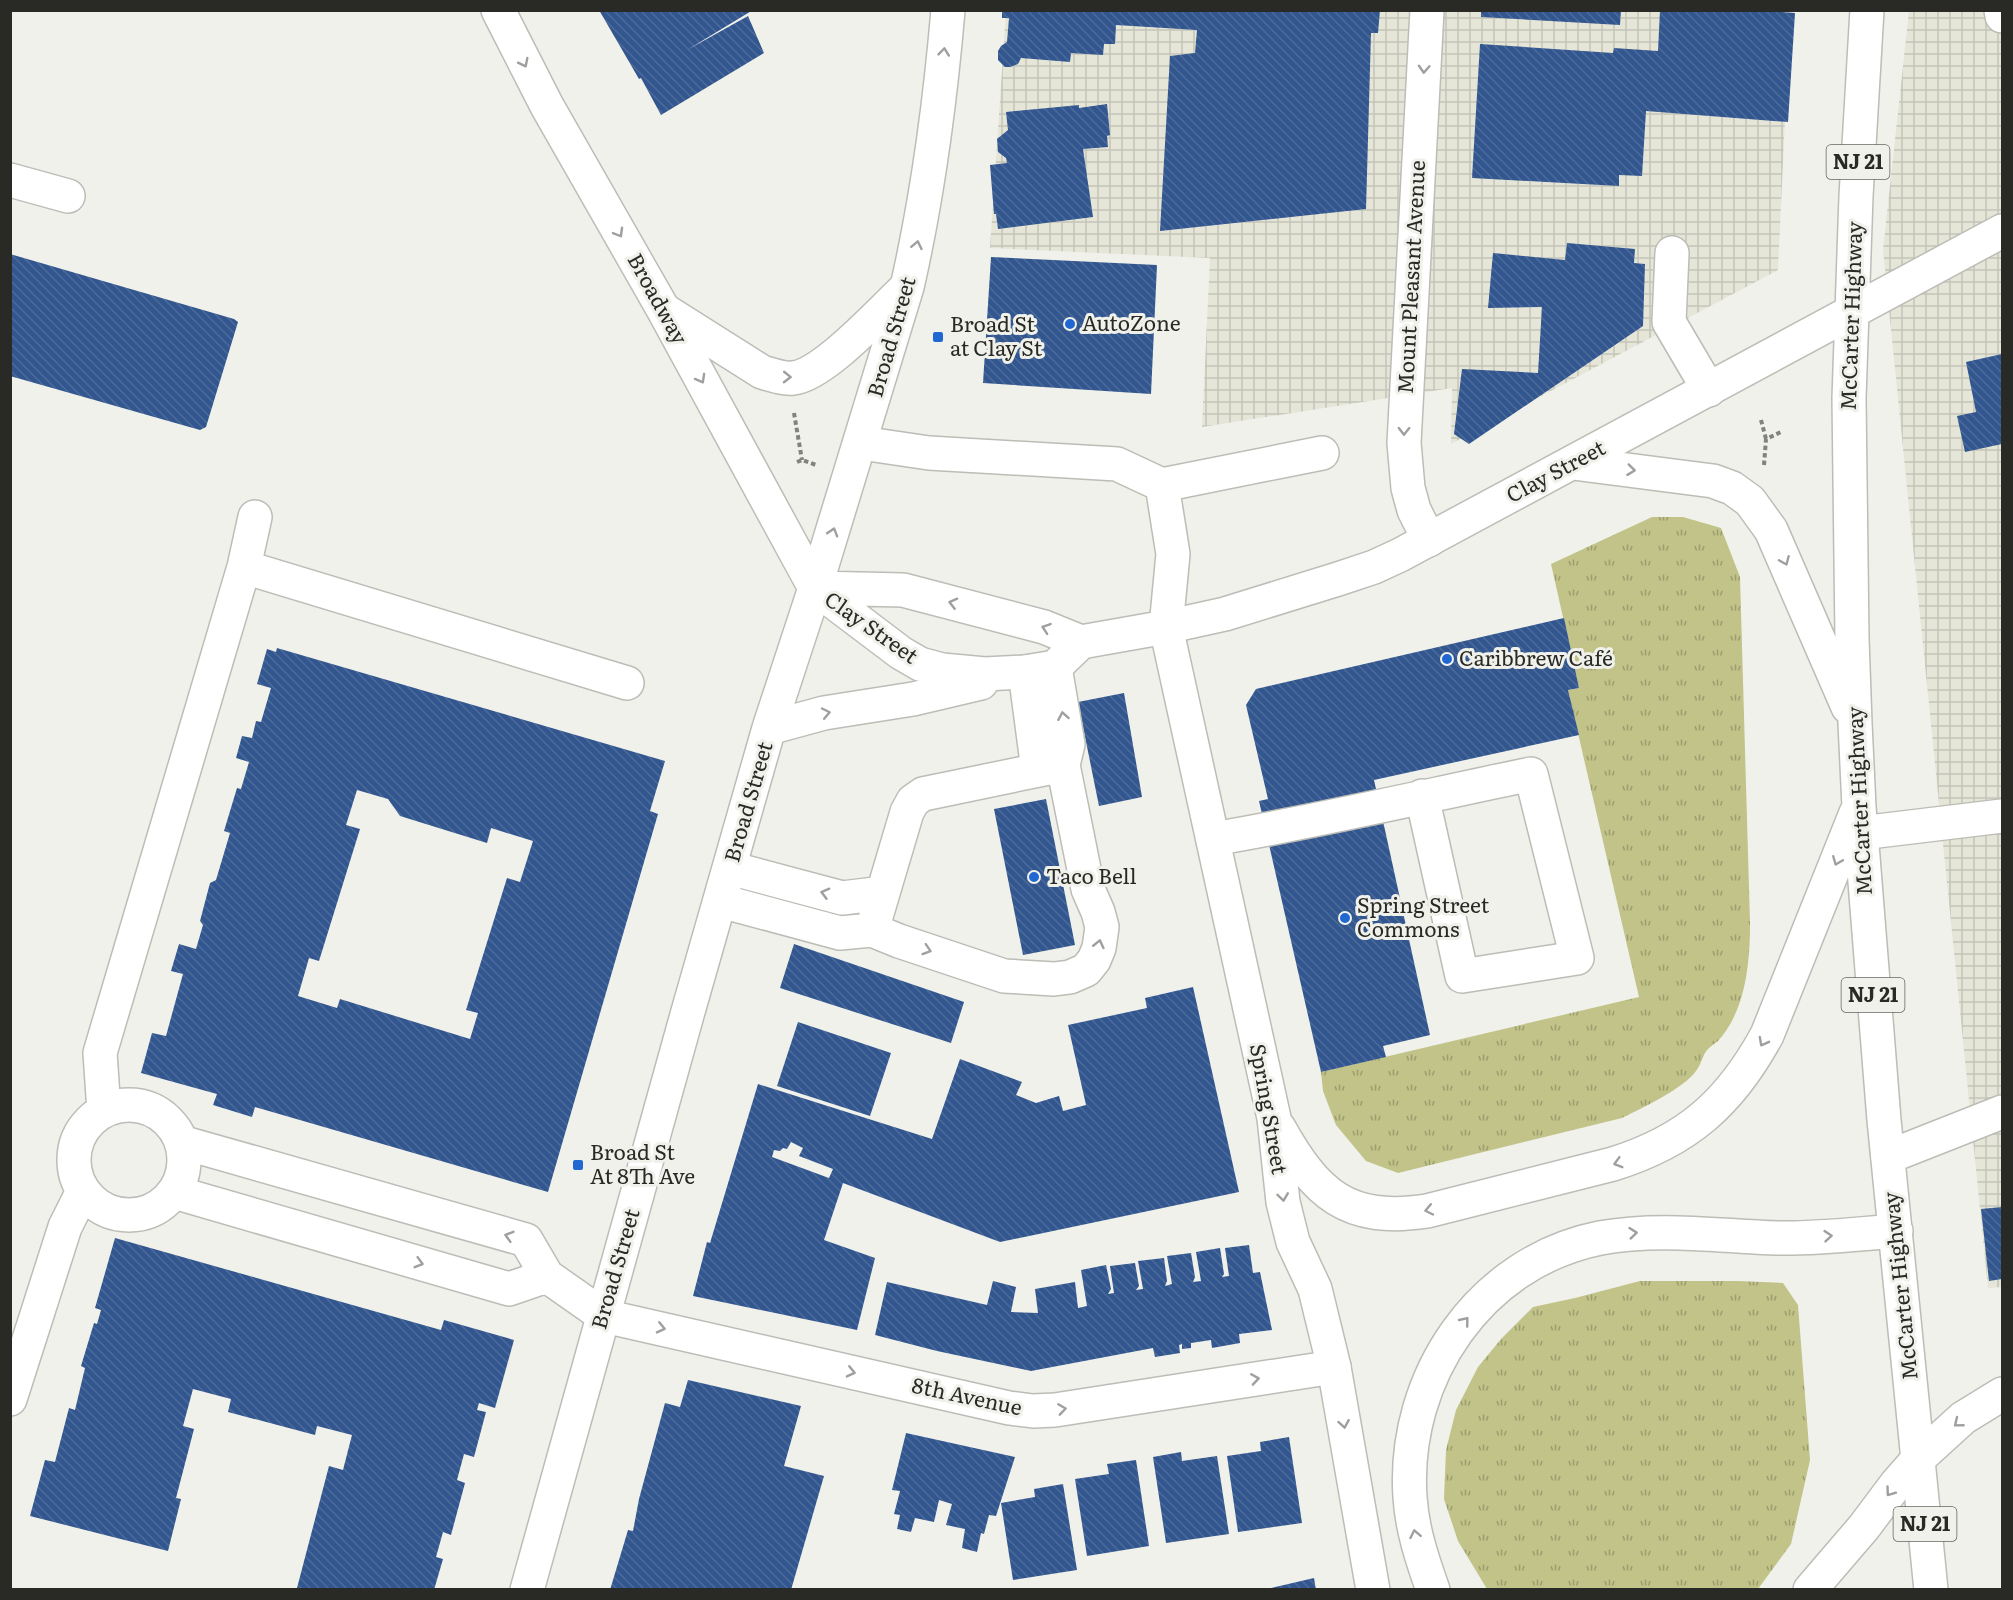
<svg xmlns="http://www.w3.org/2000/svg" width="2013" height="1600" font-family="Literata,serif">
<defs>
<pattern id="industrial-grid" width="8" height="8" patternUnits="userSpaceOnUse" patternTransform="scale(1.5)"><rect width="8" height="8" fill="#e5e6d8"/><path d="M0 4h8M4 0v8" fill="none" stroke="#c4c5b9"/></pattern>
<pattern id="grass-tufts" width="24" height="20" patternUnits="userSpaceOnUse" patternTransform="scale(1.5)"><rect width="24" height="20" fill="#c1c388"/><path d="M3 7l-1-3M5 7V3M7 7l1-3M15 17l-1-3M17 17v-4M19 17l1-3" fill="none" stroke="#9d9e6f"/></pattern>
<pattern id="building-back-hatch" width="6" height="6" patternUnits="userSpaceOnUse" patternTransform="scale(1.5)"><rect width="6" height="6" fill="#32568f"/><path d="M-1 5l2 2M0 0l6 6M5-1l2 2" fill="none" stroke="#4e6b98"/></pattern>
</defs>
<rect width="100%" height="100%" fill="#f0f1ea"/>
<path fill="url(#industrial-grid)" d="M1006,11H1790L1778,270L1451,444L1452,388L1202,427L1210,258L990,248Z
M1909,11H2002V1287L1988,1288L1883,250Z"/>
<path fill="url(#grass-tufts)" d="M1652,517H1683L1721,528L1740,577L1750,923C1750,963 1746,1010 1718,1041C1714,1044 1710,1047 1707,1050C1702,1056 1701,1065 1696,1071C1683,1089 1642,1108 1622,1118L1398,1173L1366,1161L1336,1125L1323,1091L1321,1072L1639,997L1568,690L1579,688L1551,564Z
M1640,1281H1738L1783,1283L1798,1305L1810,1460L1791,1544L1758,1589H1487L1458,1541L1444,1499L1446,1450L1456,1410L1478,1367L1501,1339L1533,1307L1575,1298Z"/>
<path fill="url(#building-back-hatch)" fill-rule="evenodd" d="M599,10H753L687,50L748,16L764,53L661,115L641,78L639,79Z
M1002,10H1380L1378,33H1371L1366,209L1160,231L1170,56L1195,53L1197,30L1116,25L1115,44H1104L1103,55L1071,53L1070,62L1021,58L1018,64L1010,67H1005L998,60V51L1001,46L1007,42L1009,18H1002Z
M1481,10H1621L1620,25L1481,17Z
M1660,10H1751L1795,13L1788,122L1646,111L1642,176L1619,175V186L1472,178L1480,44L1613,53L1614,48L1658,51Z
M1107,104L1110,135L1107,136L1108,147L1083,149L1093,217L998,229L996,214H994L990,165L1007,163L1006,158L998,152L997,139L1008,130L1006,112L1079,105V108Z
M1567,243L1635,249L1634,263L1645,264L1643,326L1469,444L1454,434L1462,369L1538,373L1542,307L1488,308L1493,253L1565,260Z
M10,254L234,319L238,322L206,427L200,430L10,376Z
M991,257L1157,265L1151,394L983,383Z
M2002,354V444L1965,452L1957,416L1976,412L1966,362Z
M1564,618L1579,688L1568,690L1579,735L1374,780L1430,1035L1383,1046L1386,1057L1321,1072L1259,801L1268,799L1246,705L1256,689Z
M277,648L665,761L650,811L658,814L548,1192L255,1107L252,1117L213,1105L217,1094L141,1073L152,1033L166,1036L183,974L171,971L179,944L196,949L203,925L200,921L210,883L216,880L230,833L224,831L237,788L241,789L249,762L236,758L242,736L252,738L256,721L261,722L271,688L257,684L267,649L276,652ZM357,790L388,799L400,816L487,843L491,828L533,841L520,882L507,878L466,1010L478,1013L470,1039L340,999L337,1008L298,996L309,958L319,961L360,829L346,825Z
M1124,693L1142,797L1099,806L1078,702Z
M1046,799L1075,945L1023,955L994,809Z
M794,944L964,1002L951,1043L780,988Z
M1193,987L1239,1192L1000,1242L843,1183L824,1240L875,1258L857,1330L693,1296L707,1242L710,1243L758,1084L932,1139L960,1059L1022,1082L1016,1095L1036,1103L1059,1096L1063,1111L1086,1105L1068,1025L1147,1008L1145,998ZM791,1142L803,1148L799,1156L833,1169L829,1178L772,1157L774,1150L780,1151L783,1148L787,1149Z
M798,1022L891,1053L870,1116L777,1086Z
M2002,1207V1279L1989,1281L1981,1209Z
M115,1238L441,1330L444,1320L514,1340L495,1408L479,1403L477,1410L486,1412L474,1457L464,1454L457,1480L465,1483L451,1535L443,1532L436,1557L443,1559L434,1590H303L297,1588L329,1466L343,1470L352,1435L317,1426L315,1435L228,1412L231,1399L193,1389L183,1426L194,1429L176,1498L181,1499L168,1551L30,1516L45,1460L55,1462L69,1408L75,1410L85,1368L81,1366L94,1323L97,1324L101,1310L95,1308Z
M1249,1245L1253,1273L1260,1272L1272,1330L1239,1334L1240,1343L1212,1348L1211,1340L1191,1343V1348L1182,1349V1344L1179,1345L1180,1353L1155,1357L1153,1348L1031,1371L937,1351L875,1335L887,1282L987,1305L993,1281L1016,1287L1011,1312L1038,1313L1035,1289L1075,1282L1078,1308L1087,1306L1081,1270L1106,1265L1111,1289L1108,1294L1114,1293L1110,1266L1135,1263L1139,1286L1136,1290L1143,1289L1138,1261L1164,1258L1167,1281L1165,1286L1172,1284L1167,1256L1191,1253L1195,1277L1193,1282L1201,1281L1196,1252L1220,1248L1224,1274L1222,1277L1229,1276L1225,1248Z
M688,1380L801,1406L784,1466L824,1476L791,1590H610L628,1530L633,1531L639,1499L665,1403L680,1407Z
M906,1433L1015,1457L996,1516L989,1515L984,1534L981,1533L977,1552L962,1548L965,1529L946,1525L952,1504L939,1500L934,1522L915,1518L911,1532L897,1529L900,1515L894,1514L900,1491L892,1490Z
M1289,1437L1302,1523L1238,1532L1227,1456L1261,1451L1260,1442Z
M1181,1452L1182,1461L1217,1456L1229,1534L1166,1543L1153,1457Z
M1136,1460L1149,1546L1087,1556L1075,1479L1109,1474L1107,1464Z
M1063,1484L1077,1570L1013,1580L1001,1503L1035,1497L1034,1489Z
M1314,1578L1316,1590H1267V1589Z"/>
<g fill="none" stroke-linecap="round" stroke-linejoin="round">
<g stroke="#bcbdb6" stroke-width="36">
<path id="minor" d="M1427,10L1404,443L1408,488L1414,510L1429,540
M2001,10L2002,16
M10,180L68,196
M1672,253L1669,322L1709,390
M861,443L929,453L1117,464L1162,485L1322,453
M1162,485L1173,554L1166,627
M244,567L627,683
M1025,672L1038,770
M1861,833L2002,816
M1213,839C1320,821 1425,796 1531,774L1577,958L1462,976L1422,796
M730,868L842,898L883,893
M721,901L840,933L872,930L899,941L1004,976L1054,979L1070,977L1086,970L1094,960L1099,948L1102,927L1098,912L1088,889L1063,765L1068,744L1055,667
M872,930L907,812L913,801L923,794L1063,765
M74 1160a55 55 0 1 1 110 0a55 55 0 1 1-110 0Z
M104,1111L100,1053L244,567L255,517
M181,1142L526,1240L547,1276L604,1316L1009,1408L1033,1411L1055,1410L1334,1367
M1888,1157L2002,1112
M174,1192L509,1289L547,1276
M10,1399L65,1227L83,1191"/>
</g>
<g stroke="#bcbdb6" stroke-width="36">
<path id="major" d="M498,10L547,106L663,309L815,588L901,653L920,664L942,670L985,674L1025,672L1055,667L1081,642
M1867,10L1856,196L1849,398L1852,639L1855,723L1859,807L1884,1120L1931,1590
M667,312L762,372C772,375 783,379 793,378C824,375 882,310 906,288
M1573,463L1713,481L1732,488L1750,501L1771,530L1848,707
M815,588L903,590L1044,627L1081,642L1166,627L1225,614L1338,579L1374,567L1400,555L2002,231
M1166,627L1274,1118L1283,1202L1293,1242L1315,1289L1334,1367L1373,1590
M769,728L824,713L913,699L981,683
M1279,1128C1316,1194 1347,1223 1427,1211L1613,1164C1687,1141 1730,1103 1767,1035L1856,813
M527,1590L687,1015L769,728L815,588L907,287C928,195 940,104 948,10"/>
</g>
<g stroke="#bcbdb6" stroke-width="36">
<path id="highway" d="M1433,1590C1422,1559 1412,1529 1410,1497C1402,1377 1480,1262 1600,1238C1659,1227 1718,1236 1777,1238C1817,1239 1856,1234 1896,1231
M1810,1590L1864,1527L1897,1483L1918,1459L1963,1418L2002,1394"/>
</g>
<path stroke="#83837e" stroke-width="4" stroke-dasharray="4.5 3" stroke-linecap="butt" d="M794,413L802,460
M1761,420L1766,439
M797,462L802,460L816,465
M1764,465L1766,439L1781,432"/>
<use href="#minor" stroke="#fff" stroke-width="33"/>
<use href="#major" stroke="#fff" stroke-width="33"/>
<use href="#highway" stroke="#fff" stroke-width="33"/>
</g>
<defs><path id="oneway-chevron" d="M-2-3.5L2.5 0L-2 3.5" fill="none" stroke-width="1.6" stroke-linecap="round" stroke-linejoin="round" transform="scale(1.5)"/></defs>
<g stroke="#9f9f9d">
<use href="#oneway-chevron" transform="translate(944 52) rotate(-84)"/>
<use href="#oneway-chevron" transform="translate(524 63) rotate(63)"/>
<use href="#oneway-chevron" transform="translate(1424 69) rotate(93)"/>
<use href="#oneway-chevron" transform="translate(619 233) rotate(60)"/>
<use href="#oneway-chevron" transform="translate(917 245) rotate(-78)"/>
<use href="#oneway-chevron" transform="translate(787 377) rotate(1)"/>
<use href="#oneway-chevron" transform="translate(701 379) rotate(61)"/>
<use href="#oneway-chevron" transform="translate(1404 431) rotate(91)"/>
<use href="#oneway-chevron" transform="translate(1631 470) rotate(7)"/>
<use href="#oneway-chevron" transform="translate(833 532) rotate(-73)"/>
<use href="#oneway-chevron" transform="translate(1785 561) rotate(67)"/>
<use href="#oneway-chevron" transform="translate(953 603) rotate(-166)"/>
<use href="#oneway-chevron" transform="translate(1046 628) rotate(-161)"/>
<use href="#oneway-chevron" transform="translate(826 713) rotate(-12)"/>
<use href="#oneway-chevron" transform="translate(1063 716) rotate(-100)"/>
<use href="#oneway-chevron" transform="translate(1837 861) rotate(112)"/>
<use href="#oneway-chevron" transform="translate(825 893) rotate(-165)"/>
<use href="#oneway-chevron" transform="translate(1099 944) rotate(-77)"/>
<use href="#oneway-chevron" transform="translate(927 950) rotate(18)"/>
<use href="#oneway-chevron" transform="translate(1763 1042) rotate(118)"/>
<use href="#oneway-chevron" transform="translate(1618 1163) rotate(164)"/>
<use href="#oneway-chevron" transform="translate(1283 1197) rotate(82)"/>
<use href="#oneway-chevron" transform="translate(1429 1210) rotate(168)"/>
<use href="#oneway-chevron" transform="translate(1633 1233) rotate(-6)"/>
<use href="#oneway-chevron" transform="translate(509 1236) rotate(-164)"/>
<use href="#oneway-chevron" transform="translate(1828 1236) rotate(-5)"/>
<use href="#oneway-chevron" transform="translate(419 1263) rotate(16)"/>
<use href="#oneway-chevron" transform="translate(1465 1321) rotate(-51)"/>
<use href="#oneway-chevron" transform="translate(661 1328) rotate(13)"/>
<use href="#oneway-chevron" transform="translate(851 1372) rotate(13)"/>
<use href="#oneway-chevron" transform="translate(1255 1379) rotate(-9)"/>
<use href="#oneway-chevron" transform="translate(1062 1409) rotate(-8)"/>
<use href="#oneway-chevron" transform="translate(1958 1423) rotate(141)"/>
<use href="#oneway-chevron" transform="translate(1344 1424) rotate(80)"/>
<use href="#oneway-chevron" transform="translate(1890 1492) rotate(126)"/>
<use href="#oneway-chevron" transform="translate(1415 1534) rotate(-101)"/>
</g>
<g fill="#2067d2" stroke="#f0f1ea" stroke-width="2">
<circle cx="1070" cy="324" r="6"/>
<rect x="932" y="331" width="12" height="12" rx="3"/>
<circle cx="1447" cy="659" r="6"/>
<circle cx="1034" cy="877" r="6"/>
<circle cx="1345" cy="918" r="6"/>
<rect x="572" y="1159" width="12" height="12" rx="3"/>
</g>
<g text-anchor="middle" stroke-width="6" stroke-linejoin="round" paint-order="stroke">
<g fill="#f0f1ea" stroke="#656561" stroke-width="1.5">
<rect x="1826.5" y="145" width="63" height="34" rx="4.5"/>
<rect x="1841.5" y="978" width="63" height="34" rx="4.5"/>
<rect x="1893.5" y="1507" width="63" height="34" rx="4.5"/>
</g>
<g font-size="20" font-weight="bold" fill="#292926">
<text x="1858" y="169">NJ 21</text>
<text x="1873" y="1002">NJ 21</text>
<text x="1925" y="1531">NJ 21</text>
</g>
<g font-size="21" fill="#292926" stroke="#f0f1ea">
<text transform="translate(1412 277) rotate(-87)" y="7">Mount Pleasant Avenue</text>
<text transform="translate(657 299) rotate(61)" y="7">Broadway</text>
<text transform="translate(1852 316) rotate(-88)" y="7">McCarter Highway</text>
<text transform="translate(892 337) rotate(-74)" y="7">Broad Street</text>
<text transform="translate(1556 472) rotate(-28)" y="7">Clay Street</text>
<text transform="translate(871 628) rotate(35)" y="7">Clay Street</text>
<text transform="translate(1860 801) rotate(-93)" y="7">McCarter Highway</text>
<text transform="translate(749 802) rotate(-74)" y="7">Broad Street</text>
<text transform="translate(1268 1109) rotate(80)" y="7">Spring Street</text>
<text transform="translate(616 1269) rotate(-74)" y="7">Broad Street</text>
<text transform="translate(1901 1286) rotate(-96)" y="7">McCarter Highway</text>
<text transform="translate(967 1397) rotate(12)" y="7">8th Avenue</text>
</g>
<g font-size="21" fill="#292926" stroke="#f0f1ea" text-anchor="start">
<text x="1082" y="331">AutoZone</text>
<text x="950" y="332">Broad St<tspan x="950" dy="24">at Clay St</tspan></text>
<text x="1459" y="666">Caribbrew Café</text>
<text x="1046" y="884">Taco Bell</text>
<text x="1357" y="913">Spring Street<tspan x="1357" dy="24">Commons</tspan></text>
<text x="590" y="1160">Broad St<tspan x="590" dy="24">At 8Th Ave</tspan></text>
</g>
</g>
<rect width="2013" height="1600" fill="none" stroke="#292926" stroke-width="24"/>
</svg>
